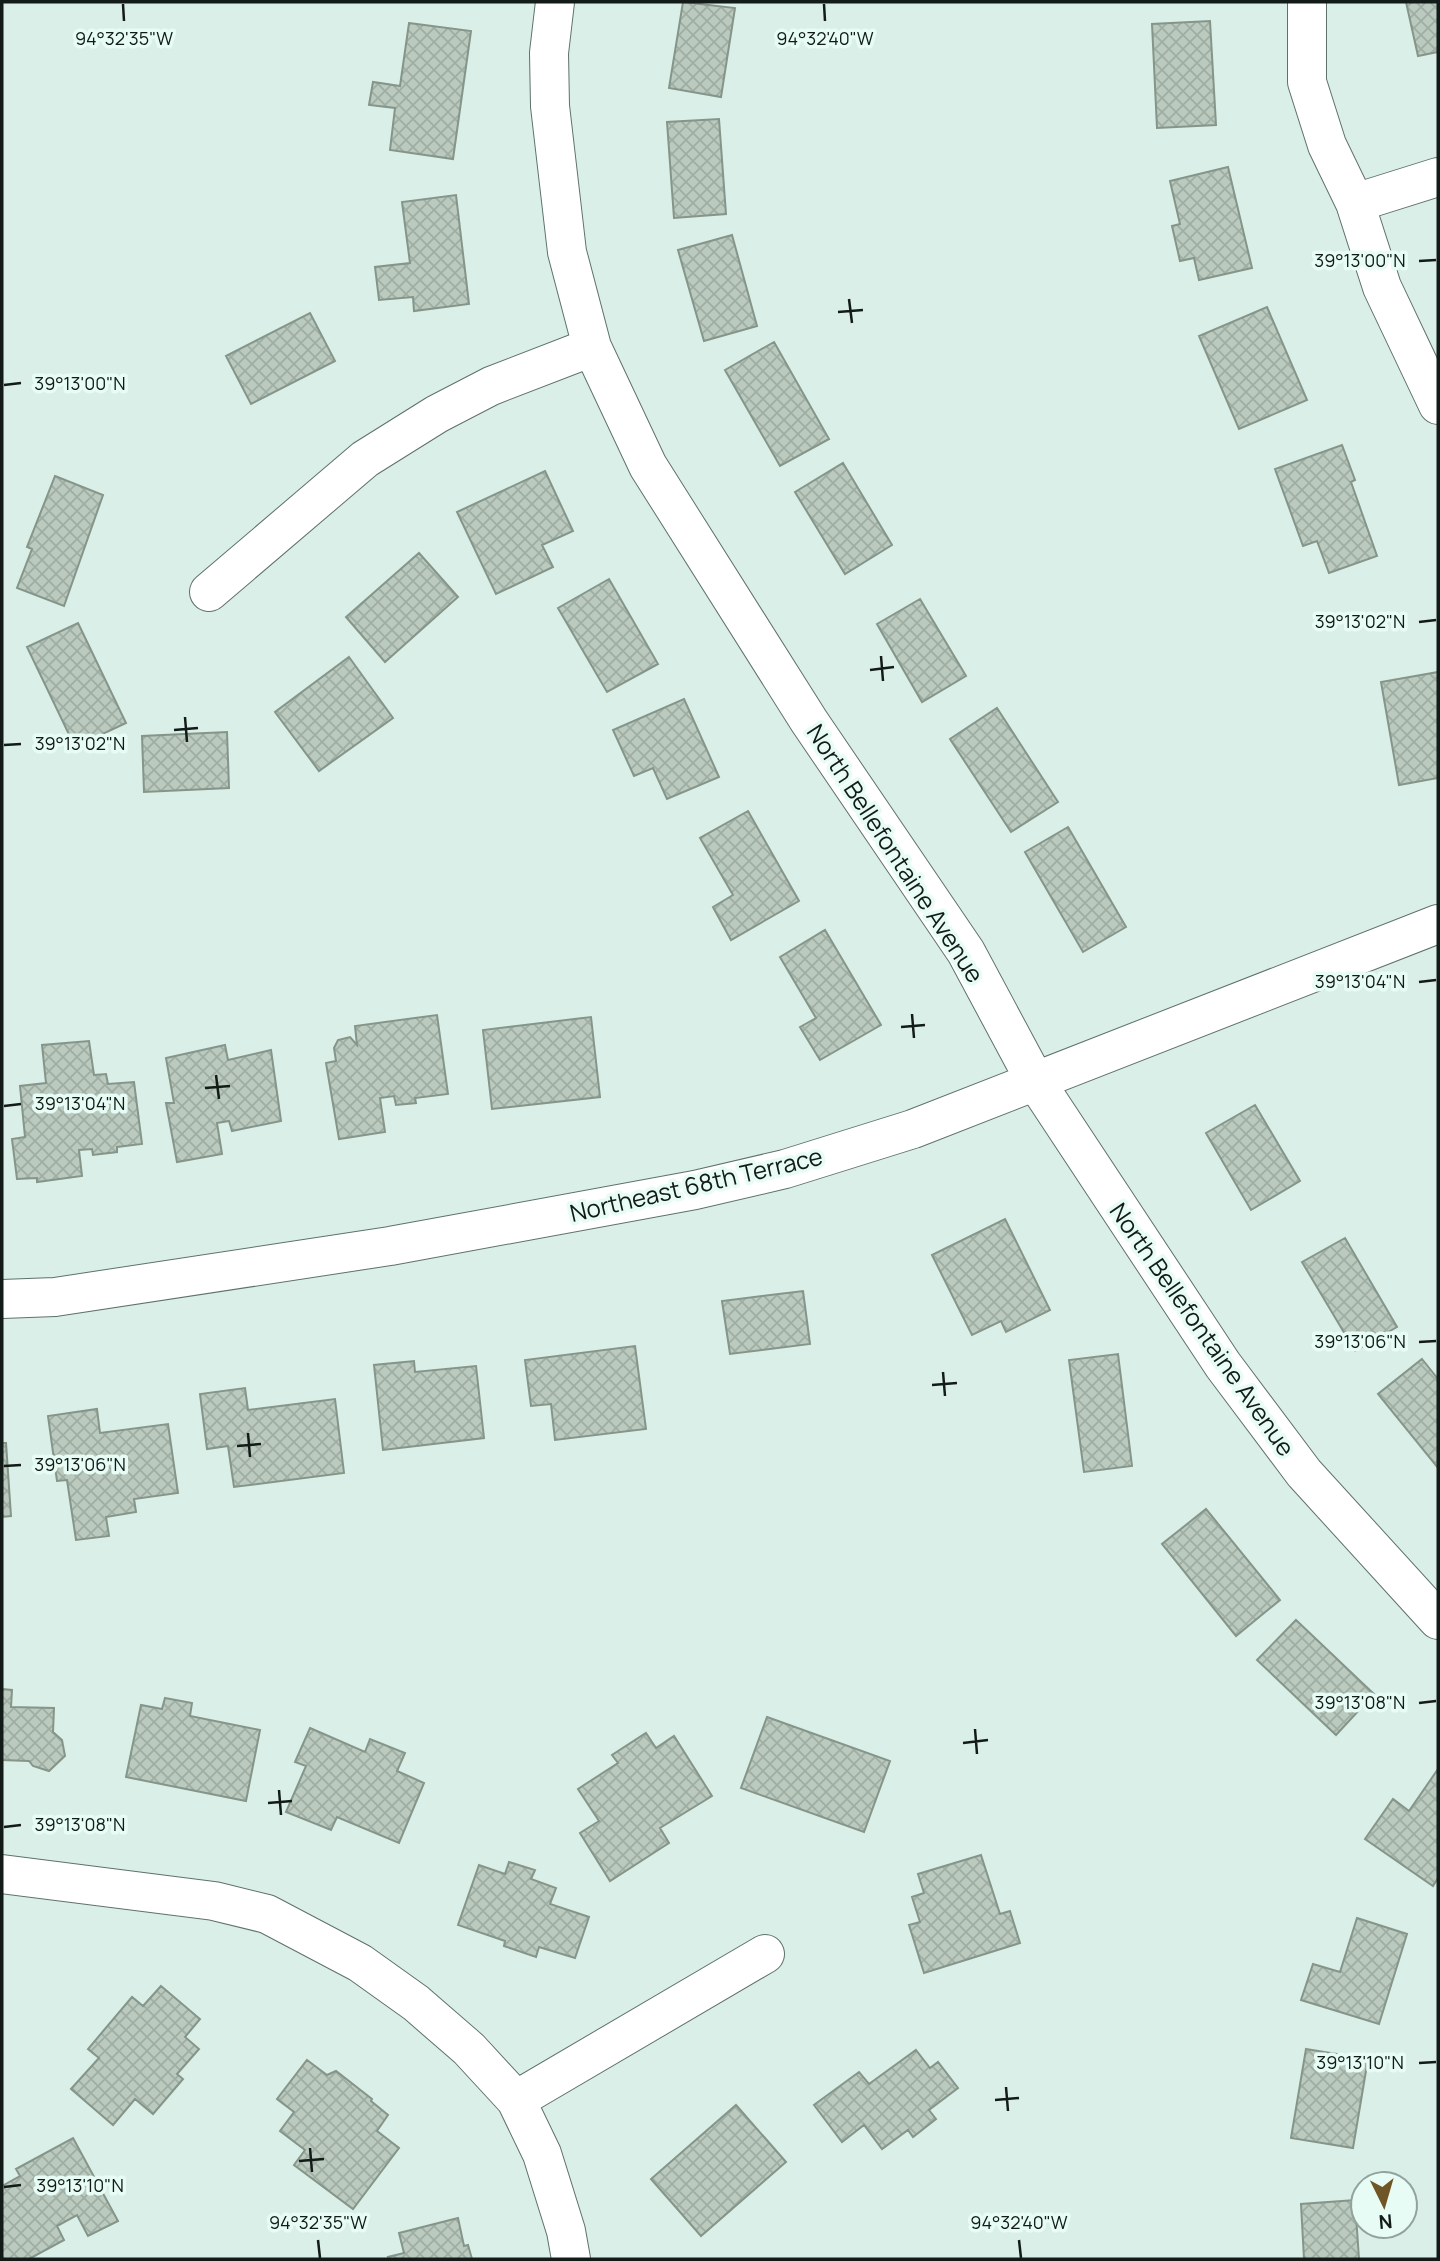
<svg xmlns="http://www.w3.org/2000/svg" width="1440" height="2261" font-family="Manrope,sans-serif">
  <defs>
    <pattern id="building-cross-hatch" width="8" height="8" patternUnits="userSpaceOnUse" patternTransform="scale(1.75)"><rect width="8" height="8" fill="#bacabf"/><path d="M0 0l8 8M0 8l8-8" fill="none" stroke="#9fada3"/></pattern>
  </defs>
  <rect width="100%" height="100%" fill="#daefe8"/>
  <!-- building -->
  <path fill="url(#building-cross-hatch)" stroke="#859589" stroke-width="2" d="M683,2L735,8L721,97L669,88Z
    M1406,2H1438V52L1418,56Z
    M1210,21L1216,125L1157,128L1152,24Z
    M409,23L471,31L453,159L390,150L395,108L369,105L373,82L400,86Z
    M719,119L726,214L674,218L667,122Z
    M1228,167L1252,268L1199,280L1194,258L1180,261L1172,226L1180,224L1170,181Z
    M456,195L469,304L414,311L413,297L379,300L375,267L410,263L402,202Z
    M732,235L757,326L704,341L678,250Z
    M1267,307L1307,400L1239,429L1199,336Z
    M310,313L335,361L251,404L226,356Z
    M774,342L829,439L780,466L725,370Z
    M1342,445L1355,480L1351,482L1377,556L1329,573L1317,541L1303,546L1275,469Z
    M843,463L892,545L845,574L795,492Z
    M545,471L573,531L542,545L553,567L496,594L457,512Z
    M55,476L103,495L64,606L17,588L32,549L27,547Z
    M419,553L458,597L385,662L346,617Z
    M609,579L658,664L607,692L558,608Z
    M920,599L966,676L922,702L877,624Z
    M78,623L126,723L75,747L27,647Z
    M349,657L393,718L319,771L275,712Z
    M1438,672V778L1399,785L1381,682Z
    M684,699L719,777L667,799L653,768L634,776L613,730Z
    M997,708L1058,802L1011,832L950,739Z
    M227,732L229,788L144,792L142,736Z
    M748,811L799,901L731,940L713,907L733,895L700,838Z
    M1068,827L1126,927L1083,952L1025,852Z
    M825,930L881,1025L820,1060L800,1027L816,1018L780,957Z
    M437,1015L448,1094L415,1098L416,1103L396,1105L394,1096L380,1098L385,1132L339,1139L326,1063L336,1061L334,1048L338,1040L350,1037L357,1045L355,1026Z
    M591,1017L600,1097L492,1109L483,1030Z
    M89,1041L94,1075L106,1074L108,1084L134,1082L142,1144L117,1147V1152L93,1155L92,1149L79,1150L82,1176L37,1182V1178L17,1179L12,1139L25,1137L20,1086L46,1083L42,1045Z
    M225,1045L228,1060L271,1050L281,1121L232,1131L229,1121L217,1123L222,1154L177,1162L166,1103H174L166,1058Z
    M1255,1105L1300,1181L1251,1210L1206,1133Z
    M1005,1219L1050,1310L1006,1332L1001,1321L972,1335L932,1255Z
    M1345,1238L1397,1327L1355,1351L1302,1262Z
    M803,1291L810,1344L730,1354L722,1301Z
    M635,1346L646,1429L555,1440L551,1404L531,1406L525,1360Z
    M1118,1354L1132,1466L1084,1472L1069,1360Z
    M1422,1359L1438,1379V1468L1378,1394Z
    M414,1361L415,1372L476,1366L484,1438L383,1450L374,1365Z
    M245,1388L248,1410L335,1399L344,1473L234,1487L228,1446L207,1449L200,1394Z
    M97,1409L100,1433L168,1424L178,1493L134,1499L136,1512L106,1517L109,1536L76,1540L67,1480L57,1481L48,1416Z
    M2,1443H6L11,1516L2,1517Z
    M1206,1509L1280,1600L1236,1636L1162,1544Z
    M1296,1620L1374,1694L1336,1735L1257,1660Z
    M2,1689L12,1690L11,1707L54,1708L53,1732L62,1740L65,1756L49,1771L33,1766L29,1761L2,1760Z
    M165,1698L192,1703L190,1716L260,1730L246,1801L126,1777L141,1705L162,1709Z
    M767,1717L890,1761L864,1832L741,1788Z
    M310,1728L365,1752L370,1739L405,1753L397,1771L424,1783L399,1843L337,1817L331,1830L286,1812L306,1766L295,1762Z
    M646,1733L656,1748L674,1736L712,1796L660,1828L669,1843L610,1881L580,1833L599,1821L578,1789L618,1763L612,1755Z
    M1438,1769V1878L1433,1886L1365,1839L1393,1799L1409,1811Z
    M981,1855L1000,1914L1010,1911L1020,1943L924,1973L909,1925L920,1922L912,1897L924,1893L918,1874Z
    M509,1862L535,1870L531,1879L556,1888L550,1904L589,1917L575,1958L539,1947L536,1957L504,1946L505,1941L458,1925L479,1865L505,1874Z
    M1357,1918L1407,1934L1379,2024L1301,2000L1313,1964L1340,1972Z
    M161,1986L200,2019L185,2037L199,2049L177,2074L183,2079L153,2114L135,2099L113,2125L71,2089L99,2058L88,2049L132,1997L143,2006Z
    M1306,2049L1368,2059L1353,2148L1291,2138Z
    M916,2050L930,2068L938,2062L958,2088L929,2110L936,2119L913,2137L908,2130L882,2149L864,2125L842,2142L814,2105L859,2072L869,2084Z
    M307,2060L327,2075L336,2071L372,2099L371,2101L388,2115L377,2131L399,2148L353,2209L294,2165L305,2150L280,2131L294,2112L277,2099Z
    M736,2105L786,2162L701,2236L651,2179Z
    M73,2138L118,2221L88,2236L77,2215L57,2226L64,2240L29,2259H2V2186L20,2176L16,2169Z
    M1355,2200L1359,2259H1304L1301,2204Z
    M458,2218L464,2246L468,2245L472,2259H389L388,2257L404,2253L399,2233Z"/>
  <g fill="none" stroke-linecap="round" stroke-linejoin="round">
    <defs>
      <path id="minor" d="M555,2L549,53L550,106L567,252L592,347L648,466L809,721L966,952L1034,1079L1223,1365L1304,1473L1438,1620
        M1307,2V82L1327,145L1355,203L1382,287L1438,405
        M1355,203L1438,177
        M209,592L365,459L437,414L491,386L592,347
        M2,1299L55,1297L390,1246L695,1190L785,1169L913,1129L1438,924
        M2,1874L214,1901L267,1914L360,1963L416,2003L469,2049L516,2100L542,2154L566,2231L571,2259
        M516,2100L765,1954"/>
    </defs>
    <!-- minor casing -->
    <use href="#minor" stroke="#5f716b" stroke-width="40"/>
    <!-- minor -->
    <use href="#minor" stroke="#fff" stroke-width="38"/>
  </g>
  <!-- ticks -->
  <path fill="none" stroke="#131b18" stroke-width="2.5" d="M123,4L124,21M824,4L825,21M1419,261L1436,260M849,299L852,323M838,312L863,310M4,385L21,383M1419,622L1436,620M881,656L883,681M870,670L894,667M185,717L187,742M174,730L198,728M4,745L21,744M1419,982L1436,980M912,1014L914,1038M901,1027L925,1025M216,1075L219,1099M205,1088L230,1086M4,1106L21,1104M1419,1342L1436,1341M943,1372L945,1396M932,1385L957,1383M248,1433L250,1457M237,1446L261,1444M4,1466L21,1465M1419,1703L1436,1701M975,1729L977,1754M963,1743L988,1740M279,1790L281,1815M268,1803L292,1801M4,1827L21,1825M1419,2063L1436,2062M1006,2087L1008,2111M995,2100L1019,2098M310,2148L312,2172M299,2161L324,2159M4,2187L21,2185M318,2240L320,2258M1019,2240L1021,2258"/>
  <g text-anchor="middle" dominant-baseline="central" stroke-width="7" stroke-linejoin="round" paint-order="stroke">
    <!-- street labels -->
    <g font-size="24" fill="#131b18" stroke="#e7fcf5">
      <text transform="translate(896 853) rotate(57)">North Bellefontaine Avenue</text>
      <text transform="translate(696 1184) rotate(-13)">Northeast 68th Terrace</text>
      <text transform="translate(1203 1329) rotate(55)">North Bellefontaine Avenue</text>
    </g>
  </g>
  <g font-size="18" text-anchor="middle" fill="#131b18" stroke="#e7fcf5" stroke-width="7" stroke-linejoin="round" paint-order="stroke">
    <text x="124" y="45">94°32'35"W</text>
    <text x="825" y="45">94°32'40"W</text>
    <text x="1360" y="267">39°13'00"N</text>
    <text x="80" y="390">39°13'00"N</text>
    <text x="1360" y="628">39°13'02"N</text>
    <text x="80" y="750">39°13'02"N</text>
    <text x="1360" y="988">39°13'04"N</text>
    <text x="80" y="1110">39°13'04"N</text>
    <text x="1360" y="1348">39°13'06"N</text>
    <text x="80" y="1471">39°13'06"N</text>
    <text x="1360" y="1709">39°13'08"N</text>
    <text x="80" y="1831">39°13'08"N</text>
    <text x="1360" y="2069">39°13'10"N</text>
    <text x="80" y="2192">39°13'10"N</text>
    <text x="318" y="2229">94°32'35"W</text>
    <text x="1019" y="2229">94°32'40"W</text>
  </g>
  <!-- border -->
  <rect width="1440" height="2261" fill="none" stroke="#131b18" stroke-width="7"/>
  <!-- north arrow -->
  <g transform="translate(1384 2205) rotate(175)"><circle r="33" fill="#e7fcf5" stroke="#92a29d" stroke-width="2"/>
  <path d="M0-5L12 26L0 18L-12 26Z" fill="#705527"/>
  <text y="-10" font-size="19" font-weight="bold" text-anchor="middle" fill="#131b18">N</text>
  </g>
</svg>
